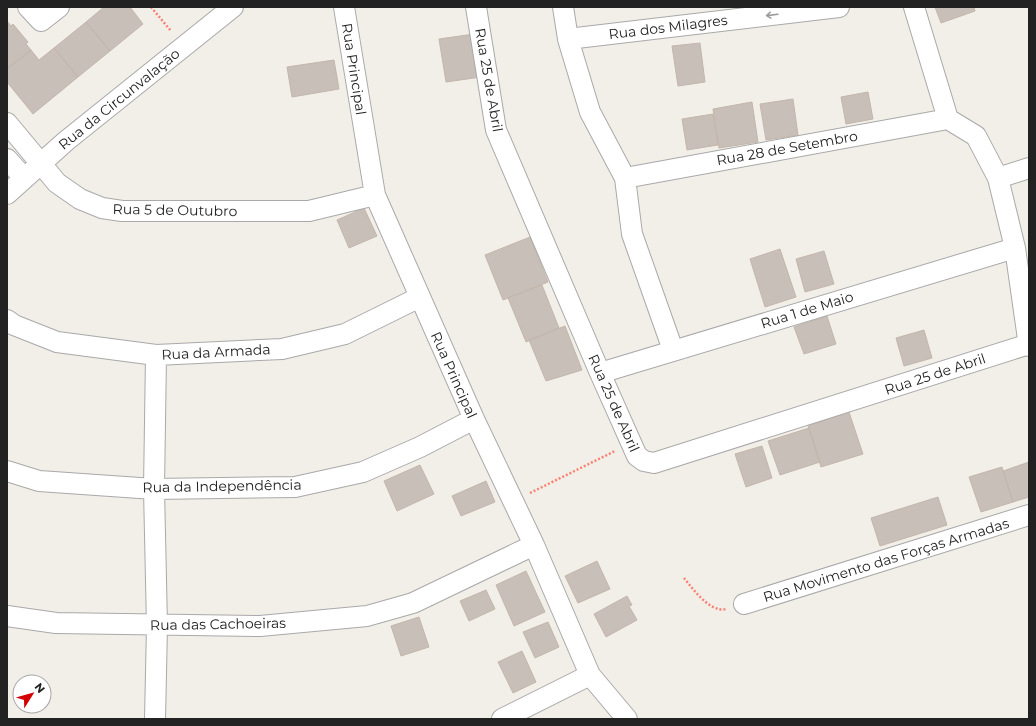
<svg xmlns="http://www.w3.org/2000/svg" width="1036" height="726" font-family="Montserrat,sans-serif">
  <rect width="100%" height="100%" fill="#f2efe9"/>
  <!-- building -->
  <path fill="#c7bfb8" stroke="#c4b6ab" d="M104,7H130L143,24L110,51L86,22Z
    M935,7H974L975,11L941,23Z
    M7,21L11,26L13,24L28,42L26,44L31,50L7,69Z
    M86,22L110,51L78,77L54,48Z
    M474,34L481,77L446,82L439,39Z
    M700,43L705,82L678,86L672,46Z
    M54,48L78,77L33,114L7,82V69L31,50L39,60Z
    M334,60L339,89L292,97L287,67Z
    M868,92L873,119L846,124L841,97Z
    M793,99L798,135L766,140L760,104Z
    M752,102L758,142L719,148L713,109Z
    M713,114L718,145L687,150L682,119Z
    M364,208L377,236L349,248L337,220Z
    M530,237L548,282L503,300L485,255Z
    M780,249L796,297L765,307L750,259Z
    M824,251L834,284L805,292L796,259Z
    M542,285L559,328L526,342L508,298Z
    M827,316L836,344L804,354L794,327Z
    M565,326L582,370L546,381L529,340Z
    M924,330L932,358L904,366L896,338Z
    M849,412L863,454L821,467L808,426Z
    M809,428L820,462L780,475L768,441Z
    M762,446L772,478L746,487L735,454Z
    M1029,462V497L1013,502L1003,471Z
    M420,465L434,494L397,511L384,481Z
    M1002,467L1013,502L981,512L969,477Z
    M486,481L495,502L461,516L452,496Z
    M938,497L947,525L880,546L871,518Z
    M597,561L610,589L578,603L565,576Z
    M526,571L545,612L514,626L496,585Z
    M486,590L495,609L469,621L460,601Z
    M627,596L632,605L629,606L637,620L606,637L594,614Z
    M419,617L429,647L401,656L391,626Z
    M548,622L559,647L535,658L523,632Z
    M522,651L536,682L513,693L498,662Z"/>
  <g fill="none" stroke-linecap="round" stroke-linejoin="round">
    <defs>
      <path id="minor" d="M28,7L41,21L59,7
        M344,7L375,195L474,419L534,545L590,675L627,719
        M476,7L496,130L600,373L637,456L644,461L654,463L1029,344
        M563,7L568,39L590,112L625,178L632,234L673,350
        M914,7L948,119L976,136L998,178L1015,248L1029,346
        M568,39L839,7
        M7,123L57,183L80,199L102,208L122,211H309L375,195
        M7,159L24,178
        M625,178L948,119
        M998,178L1029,168
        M7,194L66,141L233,7
        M7,320L14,325L57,342L156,355L282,349L345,334L420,297
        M600,373L1015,248
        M7,471L39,481L154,489L295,487L363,472L420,447L474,419
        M744,604L1029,515
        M7,616L56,623L260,626L367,616L413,603L534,545
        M155,719L157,626L154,489L156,355
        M502,719L590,675"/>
    </defs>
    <!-- minor casing -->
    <use href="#minor" stroke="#a9a9a9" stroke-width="22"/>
    <!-- path -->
    <path stroke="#fa8072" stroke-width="2.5" stroke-dasharray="2 2" stroke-linecap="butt" d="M151,7L171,31
      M530,493L615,451
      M684,578C693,589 710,613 726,609"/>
    <!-- minor -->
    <use href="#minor" stroke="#fff" stroke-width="20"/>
  </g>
  <!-- one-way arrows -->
  <defs><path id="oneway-shaft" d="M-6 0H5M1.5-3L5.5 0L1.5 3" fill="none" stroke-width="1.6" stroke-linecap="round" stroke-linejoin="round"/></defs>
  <use stroke="#9c9c9c" href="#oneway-shaft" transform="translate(772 15) rotate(173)"/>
  <g text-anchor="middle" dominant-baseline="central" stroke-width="3" stroke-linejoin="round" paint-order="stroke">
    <!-- street labels -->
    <g font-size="14" fill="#222" stroke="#fff">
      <text transform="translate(668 27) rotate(-7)">Rua dos Milagres</text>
      <text transform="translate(354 69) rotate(81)">Rua Principal</text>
      <text transform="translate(489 80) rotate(80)">Rua 25 de Abril</text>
      <text transform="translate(119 99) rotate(-39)">Rua da Circunvalação</text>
      <text transform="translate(787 148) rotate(-10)">Rua 28 de Setembro</text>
      <text transform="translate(175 210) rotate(1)">Rua 5 de Outubro</text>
      <text transform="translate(807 310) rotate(-17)">Rua 1 de Maio</text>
      <text transform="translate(216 352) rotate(-3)">Rua da Armada</text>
      <text transform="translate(935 374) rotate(-18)">Rua 25 de Abril</text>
      <text transform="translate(454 375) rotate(66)">Rua Principal</text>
      <text transform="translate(614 403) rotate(66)">Rua 25 de Abril</text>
      <text transform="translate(222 486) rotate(-1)">Rua da Independência</text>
      <text transform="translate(886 560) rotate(-17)">Rua Movimento das Forças Armadas</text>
      <text transform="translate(218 624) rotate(-1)">Rua das Cachoeiras</text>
    </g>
  </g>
  <!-- border -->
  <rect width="1036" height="726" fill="none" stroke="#222222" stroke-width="16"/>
  <!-- north arrow -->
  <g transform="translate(32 694) rotate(53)"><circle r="19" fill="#ffffff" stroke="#a7a7a7"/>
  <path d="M0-3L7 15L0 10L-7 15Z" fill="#d40000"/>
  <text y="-6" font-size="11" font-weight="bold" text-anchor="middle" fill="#222222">N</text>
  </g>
</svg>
